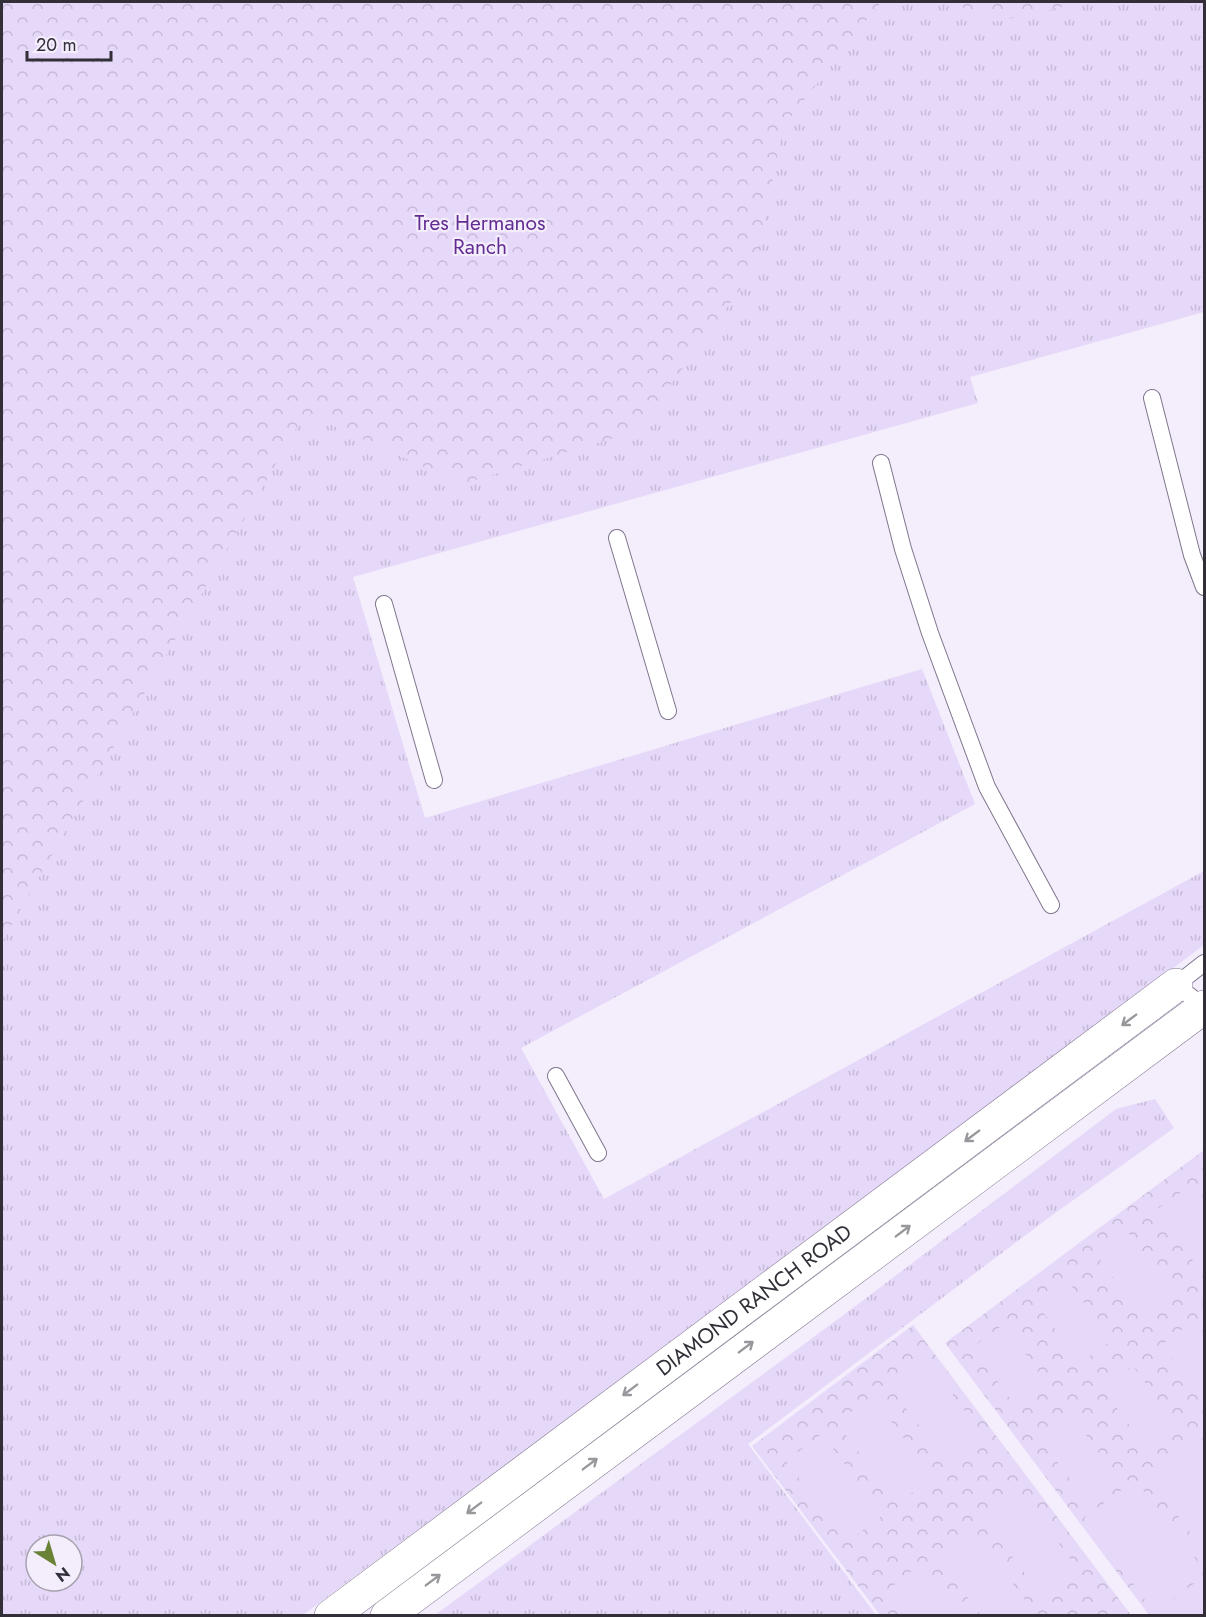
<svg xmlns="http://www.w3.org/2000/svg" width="1206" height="1617" font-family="Jost,sans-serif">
  <defs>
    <pattern id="grass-tufts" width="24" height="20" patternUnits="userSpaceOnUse" patternTransform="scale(1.5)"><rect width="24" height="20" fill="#e6d8f9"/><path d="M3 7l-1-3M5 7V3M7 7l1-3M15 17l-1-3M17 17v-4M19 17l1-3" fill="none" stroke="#c6bad6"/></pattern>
    <pattern id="park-crowns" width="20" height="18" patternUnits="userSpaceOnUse" patternTransform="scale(1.5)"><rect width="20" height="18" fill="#e6d8f9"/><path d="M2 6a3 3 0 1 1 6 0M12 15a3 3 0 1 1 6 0" fill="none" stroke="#c6bad6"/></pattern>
  </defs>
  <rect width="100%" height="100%" fill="#f3edfc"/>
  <!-- grass -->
  <path fill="url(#grass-tufts)" fill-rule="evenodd" d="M2,2H1204V312L970,377L978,403L353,577L425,818L922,669L975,804L521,1048L604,1199L1204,871V945L303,1615L2,1616ZM36,1545H72V1581H36Z
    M1155,1099L1174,1128L1051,1216L748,1444L876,1615H435L849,1311L1116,1109Z"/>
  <!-- park -->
  <path fill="url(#park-crowns)" d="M2,2H881L783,127L755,269L637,431L462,484L305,413L2,942Z
    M951,2H1085L994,22Z
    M1204,1150V1615H1149L945,1343Z
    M913,1325L1131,1615H880L752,1446Z"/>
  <!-- pitch -->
  <path fill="#e6d8f9" d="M1187,1188L1204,1212V1271L1202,1273L1156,1210Z
    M1127,1231L1173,1294L1141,1316L1096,1254Z
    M1066,1278L1111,1341L1080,1363L1034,1300Z
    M1193,1321L1204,1337V1403L1163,1344Z
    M1004,1324L1049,1387L1018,1410L973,1347Z
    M923,1356L984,1436L948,1464L887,1383Z
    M1133,1366L1179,1429L1148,1451L1103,1389Z
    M872,1396L933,1477L897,1504L837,1423Z
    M1072,1415L1117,1479L1086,1501L1040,1438Z
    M822,1434L883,1515L847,1542L786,1461Z
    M1197,1434L1204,1444V1551L1146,1473Z
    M1135,1480L1204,1570L1152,1609L1084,1518Z
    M1020,1492L1081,1573L1045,1600L984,1519Z
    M971,1528L1032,1609L1024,1615H981L935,1555Z
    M921,1564L960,1615H904L886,1591Z
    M1204,1576V1615H1157L1155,1613Z"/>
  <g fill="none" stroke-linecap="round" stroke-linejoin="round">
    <defs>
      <path id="lane" d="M1152,398L1192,555L1204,587
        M881,463L903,549L930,633L987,787L1051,905
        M617,538L668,711
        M384,604L434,780
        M1204,963L1176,985L1204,1007
        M556,1076L598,1153"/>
      <g id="street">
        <path id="s1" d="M331,1616L1176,985"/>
        <path d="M387,1616L1204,1007"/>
      </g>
    </defs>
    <!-- lane casing -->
    <use href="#lane" stroke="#80768d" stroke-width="18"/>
    <!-- street casing -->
    <use href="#street" stroke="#80768d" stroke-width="34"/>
    <!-- lane -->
    <use href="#lane" stroke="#fff" stroke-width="16"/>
    <!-- street -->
    <use href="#street" stroke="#fff" stroke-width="33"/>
  </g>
  <!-- one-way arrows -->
  <defs><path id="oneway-shaft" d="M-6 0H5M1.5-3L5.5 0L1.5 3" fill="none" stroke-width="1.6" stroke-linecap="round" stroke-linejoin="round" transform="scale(1.5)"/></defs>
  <g stroke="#99979c">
    <use href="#oneway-shaft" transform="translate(1129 1020) rotate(143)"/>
    <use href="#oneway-shaft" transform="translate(972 1136) rotate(143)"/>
    <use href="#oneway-shaft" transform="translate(903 1231) rotate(-37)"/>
    <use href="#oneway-shaft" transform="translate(746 1347) rotate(-37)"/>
    <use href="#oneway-shaft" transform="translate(630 1390) rotate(143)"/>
    <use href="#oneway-shaft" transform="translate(590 1464) rotate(-37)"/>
    <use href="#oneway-shaft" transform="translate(474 1508) rotate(143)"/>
    <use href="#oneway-shaft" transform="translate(433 1580) rotate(-37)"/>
  </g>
  <g text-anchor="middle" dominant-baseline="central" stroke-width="4.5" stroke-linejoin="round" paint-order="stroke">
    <!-- park labels -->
    <g font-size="21" fill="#622c91" stroke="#f3edfc">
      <text x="480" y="223">Tres Hermanos<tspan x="480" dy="24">Ranch</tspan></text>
    </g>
    <!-- street labels -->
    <g font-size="21" fill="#332f39" stroke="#f3edfc">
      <text stroke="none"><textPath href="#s1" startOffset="528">DIAMOND RANCH ROAD</textPath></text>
    </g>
  </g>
  <!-- border -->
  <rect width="1206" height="1617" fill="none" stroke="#332f39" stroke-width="6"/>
  <!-- north arrow -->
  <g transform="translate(54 1563) rotate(143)"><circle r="28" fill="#f3edfc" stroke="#a6a1ae" stroke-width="1.5"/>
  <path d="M0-4.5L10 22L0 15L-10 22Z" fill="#698235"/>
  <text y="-9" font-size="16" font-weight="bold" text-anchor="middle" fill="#332f39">N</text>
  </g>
  <!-- scale -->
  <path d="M27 51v9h84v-9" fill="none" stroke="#332f39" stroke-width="3"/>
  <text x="36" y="51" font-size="18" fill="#332f39" stroke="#f3edfc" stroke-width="4.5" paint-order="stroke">20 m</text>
</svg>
